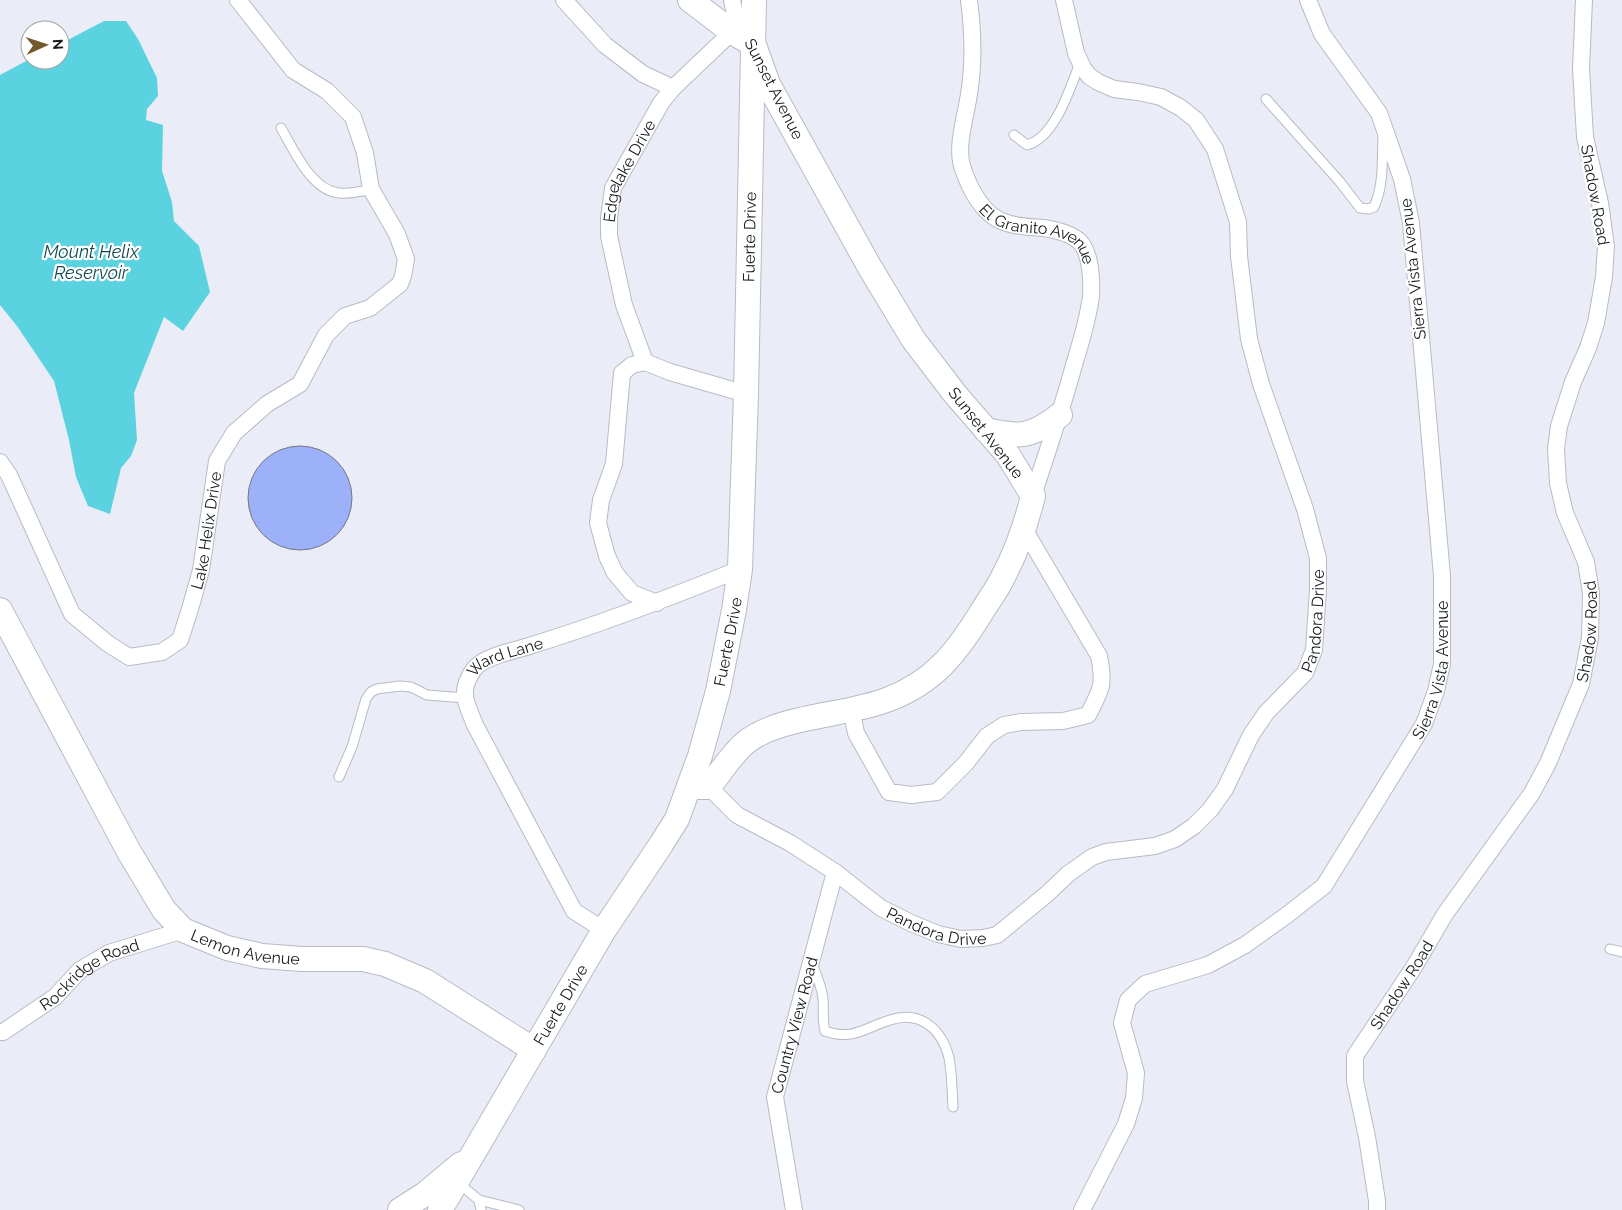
<svg xmlns="http://www.w3.org/2000/svg" width="1622" height="1210" font-family="Raleway,sans-serif">
  <rect width="100%" height="100%" fill="#eaedf7"/>
  <!-- water -->
  <path fill="#5bd2e0" d="M104,21H126L138,39L157,78L158,96L147,109L146,120L163,125L162,171L172,202L174,221L199,246L210,292L183,331L164,317L134,393L137,440L131,456L121,468L110,514L88,506L76,477L69,440L54,381L17,326L0,305V75L30,59L60,60V44Z"/>
  <!-- building -->
  <path fill="#9cb1fa" stroke="#74777f" d="M248 498a52 52 0 1 1 104 0a52 52 0 1 1-104 0Z"/>
  <g fill="none" stroke-linecap="round" stroke-linejoin="round">
    <defs>
      <path id="lane" d="M1266,99L1340,182L1360,208L1369,209L1374,207C1384,185 1382,160 1383,136
        M281,128C294,150 311,190 339,193C350,194 360,192 371,189
        M1014,135L1027,145C1055,138 1070,88 1080,63
        M339,777L352,747L366,699L371,692L377,689L400,686L411,687L427,695L465,698
        M1610,949L1622,952
        M812,964C817,976 822,987 823,999C824,1010 822,1020 825,1031C853,1041 864,1028 890,1020C920,1010 942,1029 949,1058C952,1073 952,1091 953,1107
        M457,1182L479,1200L481,1210
        M479,1200L519,1210"/>
      <g id="street">
        <path d="M564,0L605,45L643,74L673,88"/>
        <path d="M732,0L735,15L751,41"/>
        <path id="s1" d="M969,0C973,31 974,64 969,94C966,116 955,148 963,169C970,190 984,217 1007,223C1018,227 1032,227 1044,228C1056,230 1070,233 1079,241C1091,252 1092,281 1091,296C1088,320 1081,342 1074,365C1062,409 1047,452 1033,496"/>
        <path id="s2" d="M645,362L624,305L609,236V218L613,188L661,103L673,88L732,32"/>
        <path d="M645,362L632,365L622,373L614,464L601,500L598,523L607,556L615,573L632,593L657,603"/>
        <path d="M645,362L670,372L746,394"/>
        <path id="s3" d="M0,462L9,475L72,614L107,643L129,657L162,652L180,640L190,609L201,570L217,461L234,433L267,404L300,384L326,335L345,316L370,308L400,284L403,276L406,259L397,234L371,189L365,153L353,117L327,91L293,70L238,0"/>
        <path d="M851,709L856,733L889,792L911,795L937,792L966,763L987,736L1004,725L1021,722L1063,721L1088,715C1101,690 1105,685 1099,656L1024,529"/>
        <path id="s4" d="M709,787L737,815L790,843L835,872L881,908L911,923L938,934L961,939L983,938L997,935L1047,894L1068,874L1092,857L1106,852L1155,846L1175,839L1194,826L1210,810L1225,789L1251,735L1266,713L1305,673L1314,650L1318,589V558L1305,509L1261,384L1249,339L1239,256L1238,222L1215,149L1196,120L1181,108L1161,97L1138,92L1114,89L1098,82L1089,76L1083,68L1076,53L1064,0"/>
        <path id="s5" d="M604,930L574,911L475,725C466,702 458,692 474,669C483,657 512,651 526,647C598,625 669,598 740,569"/>
        <path id="s6" d="M0,1032H3L55,997L80,970L109,953L183,930"/>
        <path id="s7" d="M794,1210L775,1097L835,872"/>
        <path id="s8" d="M1082,1210L1126,1124L1134,1098L1136,1073L1122,1023L1128,1000L1145,984L1208,965L1245,945L1287,915L1324,886L1424,724L1436,691L1442,664V576L1411,223L1402,179L1379,113L1322,34L1308,0"/>
        <path id="s9" d="M1377,1210V1201L1367,1137L1355,1081V1056L1414,967L1445,914L1532,793L1548,763L1581,684L1590,638L1591,593L1586,562L1565,513L1558,483L1556,449L1559,426L1573,382L1588,348L1596,323L1604,277L1606,246L1600,203L1585,137L1581,68L1584,0"/>
      </g>
      <g id="secondary">
        <path d="M986,430C1019,438 1032,437 1060,415"/>
        <path id="s10" d="M0,610L128,850L164,910L183,930L227,948L262,956L302,959H363L385,964L425,981L534,1050"/>
        <path d="M690,787H709C720,773 731,755 745,743C779,715 848,716 889,699C934,682 957,652 981,613C988,601 997,590 1003,577C1017,551 1026,524 1033,496L1008,455L955,394L913,339L869,266L768,84L754,45L732,32L690,0"/>
        <path d="M400,1210L425,1194L461,1164"/>
        <path id="s11" d="M440,1210L604,930L662,843L677,819L700,756L718,691L734,610L740,569L746,394L754,0"/>
      </g>
    </defs>
    <!-- lane casing -->
    <use href="#lane" stroke="#b7bbc4" stroke-width="11"/>
    <!-- street casing -->
    <use href="#street" stroke="#b7bbc4" stroke-width="18"/>
    <!-- secondary casing -->
    <use href="#secondary" stroke="#b7bbc4" stroke-width="26"/>
    <!-- lane -->
    <use href="#lane" stroke="#fff" stroke-width="9"/>
    <!-- street -->
    <use href="#street" stroke="#fff" stroke-width="16"/>
    <!-- secondary -->
    <use href="#secondary" stroke="#fff" stroke-width="24"/>
  </g>
  <g text-anchor="middle" dominant-baseline="central" stroke-width="4.5" stroke-linejoin="round" paint-order="stroke">
    <!-- street labels -->
    <g font-size="16" fill="#17181b" stroke="#fff">
      <text transform="translate(774 89) rotate(63)">Sunset Avenue</text>
      <text stroke="none"><textPath href="#s2" startOffset="201">Edgelake Drive</textPath></text>
      <text transform="translate(1595 195) rotate(80)">Shadow Road</text>
      <text stroke="none"><textPath href="#s1" startOffset="278">El Granito Avenue</textPath></text>
      <text stroke="none"><textPath href="#s11" startOffset="1048">Fuerte Drive</textPath></text>
      <text transform="translate(1413 269) rotate(-96)">Sierra Vista Avenue</text>
      <text transform="translate(986 433) rotate(52)">Sunset Avenue</text>
      <text stroke="none"><textPath href="#s3" startOffset="408">Lake Helix Drive</textPath></text>
      <text stroke="none"><textPath href="#s4" startOffset="810">Pandora Drive</textPath></text>
      <text stroke="none"><textPath href="#s9" startOffset="646">Shadow Road</textPath></text>
      <text stroke="none"><textPath href="#s11" startOffset="642">Fuerte Drive</textPath></text>
      <text stroke="none"><textPath href="#s5" startOffset="340">Ward Lane</textPath></text>
      <text stroke="none"><textPath href="#s8" startOffset="700">Sierra Vista Avenue</textPath></text>
      <text stroke="none"><textPath href="#s4" startOffset="271">Pandora Drive</textPath></text>
      <text stroke="none"><textPath href="#s10" startOffset="435">Lemon Avenue</textPath></text>
      <text stroke="none"><textPath href="#s6" startOffset="108">Rockridge Road</textPath></text>
      <text stroke="none"><textPath href="#s9" startOffset="241">Shadow Road</textPath></text>
      <text stroke="none"><textPath href="#s11" startOffset="238">Fuerte Drive</textPath></text>
      <text stroke="none"><textPath href="#s7" startOffset="189">Country View Road</textPath></text>
    </g>
    <!-- water labels -->
    <g font-size="18" font-style="italic" fill="#14494f" stroke="#fff">
      <text x="91" y="251">Mount Helix<tspan x="91" dy="21">Reservoir</tspan></text>
    </g>
  </g>
  <!-- north arrow -->
  <g transform="translate(45 45) rotate(87)"><circle r="24" fill="#ffffff" stroke="#a2a3a4"/>
  <path d="M0-4L9 19L0 12L-9 19Z" fill="#73582a"/>
  <text y="-8" font-size="14" font-weight="bold" text-anchor="middle" fill="#17181b">N</text>
  </g>
</svg>
